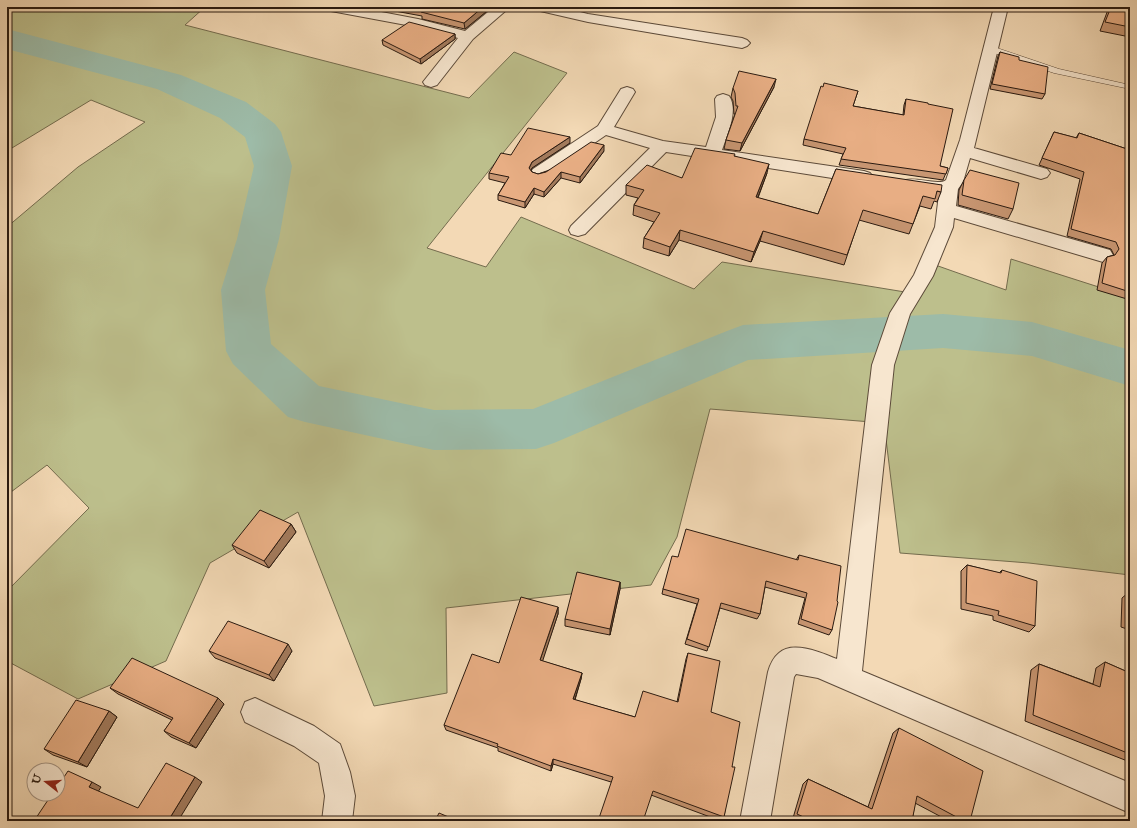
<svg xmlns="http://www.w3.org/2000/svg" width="1137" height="828" font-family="'IM FELL English',serif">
  <rect width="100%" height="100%" fill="#f3d9b5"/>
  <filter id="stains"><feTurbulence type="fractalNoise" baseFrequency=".005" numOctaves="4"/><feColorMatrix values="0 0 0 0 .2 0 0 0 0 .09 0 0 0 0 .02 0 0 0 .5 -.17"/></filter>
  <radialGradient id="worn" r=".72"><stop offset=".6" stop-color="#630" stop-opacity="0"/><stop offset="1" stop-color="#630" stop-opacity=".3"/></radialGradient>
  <!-- green -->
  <path fill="#bdbf8c" stroke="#746c4e" d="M7,7H205L185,25L469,98L514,52L567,73L427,248L486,267L521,217L694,289L722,262L905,292L924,261L1006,290L1011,259L1130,297V575L1029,563L900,553L884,423L710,409L677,537L651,585L446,608L447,693L374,706L298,512L210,563L166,661L78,699L7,661V591L89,508L47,465L7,495V227L78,167L145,122L91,100L7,151Z"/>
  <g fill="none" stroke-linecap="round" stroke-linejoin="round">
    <!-- river -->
    <path fill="#9dbba8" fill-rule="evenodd" d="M7,29L181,75L246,102L275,124L281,132L292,166L279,239L265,290L271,344L319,386L434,410L533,409L727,331L743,325L943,314L1032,322L1130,350V386L1032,356L943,348L748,360L554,443L536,449L434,450L305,422L288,417L233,364L226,351L221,290L237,239L254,166L245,137L220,118L157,89L7,49Z"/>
    <defs>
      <path id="lane" d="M988,47H994L1059,69L1130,85V89L1054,73L988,51Z"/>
      <path id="street" d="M324,7H355L418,19L465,31L494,7H510L473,39L437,85L431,87L425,85L423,82L458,38L417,27L331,11L326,10Z
        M534,7H560L588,14L742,38L747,40L750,43L747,46L742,48L588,22L536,10Z
        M994,7H1008L974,148L1047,169L1050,173L1047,177L1041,179L970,158L963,182L958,189L956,206L1110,250L1113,255L1110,260L1103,262L954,218L953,227L933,276L910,314L894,365L862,671L1130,783V813L818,678L796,674L794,677L770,821H740L768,672C770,665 773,658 779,653C793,640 822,653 837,659L872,365L890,313L914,275L935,227L939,194L906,188L903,184L906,180C917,177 939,186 946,180L960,140Z
        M627,87L633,89L635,92L614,127L663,141L706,147L716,117L715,99L717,96L723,94L729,96C739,110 727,135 722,150L864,171L870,173L873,177L870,181L864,183L666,152L585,234L578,236L571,234L569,230L571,226L650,148L606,135L545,177L539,179L533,177L530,173L533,169L598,126L621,89Z
        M255,698L314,726L340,744L350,772L355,796L352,821H322L325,796L319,763L294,746L245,722L241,712L245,702Z"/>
    </defs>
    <!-- lane casing -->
    <use href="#lane" stroke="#5c4a39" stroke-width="1"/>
    <!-- street casing -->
    <use href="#street" stroke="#5c4a39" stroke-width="2"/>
    <!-- lane -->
    <use href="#lane" fill="#f7e6cf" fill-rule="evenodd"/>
    <!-- street -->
    <use href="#street" fill="#f7e6cf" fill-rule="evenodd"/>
  </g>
  <!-- wall -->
  <path fill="#c89672" stroke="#2a1a10" d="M373,7H492L465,29L422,19V16Z
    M1109,7H1130V37L1100,31Z
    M455,34V39L421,64L383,45L382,40Z
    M1000,52L1019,60L1045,94L1042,99L990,89L998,56Z
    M774,87L740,151L724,149L726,140L735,114H734L733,101L731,97L733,88Z
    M858,91L853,106L903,115L904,105L906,99L940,166L948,168L943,180L839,165L843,154L803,145L804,139Z
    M1054,132L1076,138L1079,133L1130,150V296L1127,299L1097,290L1102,263L1107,257L1114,255L1111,249L1067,236L1080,179L1039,165Z
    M570,143L532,168L531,170L532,172L538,174L604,151L580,183L561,178L544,197L534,194L525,208L498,200V195L505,183L489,179V173L511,155Z
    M735,156L767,173L758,198L818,214L836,169L941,192L937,202L934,201L931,209L920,206L909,234L859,220L844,265L760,241L751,262L679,240L669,256L643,248L644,238L654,222L633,215L634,205L638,198L626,195V185L682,178Z
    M964,180L1013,209L1008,219L958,205L959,190Z
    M291,524L296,532L269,568L237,553L232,545Z
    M799,555L832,630L829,635L798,624L805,598L765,587L760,614L757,619L720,608L707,651L685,644L697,604L662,594L663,589L678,557L796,560Z
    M967,565L999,573L1002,570L1035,626L1029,632L993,620V616L961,609V571Z
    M620,582V589L610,635L565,626V619Z
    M1129,592H1130V630L1121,627L1122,598Z
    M558,607V614L542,661L582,673L581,679L575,700L635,717L677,702L686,659L688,653L732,767L724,817L721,821L651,795L611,782L553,764L551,771L498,751V748L446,730L444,725L499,663Z
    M209,651H292L274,681L215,658Z
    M1105,662L1130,673V762L1025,721L1031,670L1039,664L1093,684L1096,668Z
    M110,688L218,698L224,704L196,748L171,737L164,731L172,720L118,694Z
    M109,711L117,717L87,767L53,755L44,749Z
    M899,728L970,821H949L915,803L912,821H799L793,818L803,784L808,779L868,807L893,733Z"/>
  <!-- shaded-wall -->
  <path fill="#a27a5c" stroke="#2a1a10" d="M483,7H492L465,29L464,23Z
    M455,34V39L421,64L420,59Z
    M776,79L774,87L740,151L742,143Z
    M570,137V143L532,168L529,174V168L532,162Z
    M604,145V151L580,183V177Z
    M769,164L767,173L754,207L756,197Z
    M561,172V178L544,197V192Z
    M534,188V194L525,208V202Z
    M680,230L679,240L669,256L670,247Z
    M763,231L760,241L751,262L754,252Z
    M291,524L296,532L269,568L264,561Z
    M620,582V589L610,635V629Z
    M558,607V614L541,666L540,660Z
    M288,644L292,651L274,681L269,675Z
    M582,673L581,679L573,705V699Z
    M218,698L224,704L196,748L189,743Z
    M109,711L117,717L87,767L78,762Z
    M553,759V764L551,771V766Z
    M195,777L202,782L178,821H168Z
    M92,782L101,787L98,792L89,787Z"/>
  <!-- building -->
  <path fill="#e8ae84" stroke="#2a1a10" d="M406,7H483L464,23L421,12L424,10Z
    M1111,7H1130V27L1105,22Z
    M409,22L455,34L420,59L382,40Z
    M1000,52L1019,57V60L1048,67L1045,94L992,84Z
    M739,71L776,79L742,143L726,140L738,106H736L735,93L733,88Z
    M824,83L858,91L853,106L904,115L906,99L928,103V104L953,109L940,166L948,168L946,174L841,159L846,148L804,139L821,86L823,87Z
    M528,128L570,137L532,162L529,168L532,172L538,174L546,172L591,142L604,145L580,177L561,172L544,192L534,188L525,202L498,195L509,177L489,173L501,153L511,155Z
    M1054,132L1077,138L1079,133L1130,150V292L1102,283L1107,257L1115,255L1119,249L1116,242L1071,229L1084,172L1042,158Z
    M695,148L735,154L734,156L769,164L756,197L818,214L836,169L942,185L941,192L937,191L935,199L923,196L913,224L863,210L847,255L763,231L754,252L680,230L670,247L644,238L660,213L634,205L644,190L626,185L647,165L682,178Z
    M970,170L1019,183L1013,209L962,195L964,180Z
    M260,510L291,524L264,561L232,545Z
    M686,529L798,560L799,555L841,566L837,601L838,602L832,630L801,619L807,593L766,581L760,614L721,603L709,647L687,639L699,599L663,589L672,556L678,557Z
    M967,565L1001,573L1002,570L1037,581L1035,626L998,615L999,611L966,603Z
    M577,572L620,582L610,629L565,619Z
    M1129,592H1130V622L1128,621Z
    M521,597L558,607L540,660L582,673L573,699L635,717L643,691L678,702L688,653L720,661L711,712L740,722L732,767H735L724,817L653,791L643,821H598L613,777L553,759L551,766L497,746L498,744L444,725L472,654L499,663Z
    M228,621L288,644L269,675L209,651Z
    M132,658L218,698L189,743L164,731L173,718L110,688Z
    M1105,662L1130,673V754L1033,715L1039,664L1100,687Z
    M76,700L109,711L78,762L44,749Z
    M899,728L983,771L970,821H964L917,796L912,821H812L797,814L808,779L872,809Z
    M166,763L195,777L168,821H34L52,794H58V786L68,771L92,782L89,787L138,808Z
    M439,813L458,821H435Z
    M705,817L713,821H703Z"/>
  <!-- margin -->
  <rect width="1137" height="828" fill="none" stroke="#f3d9b5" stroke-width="24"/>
  <rect x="8" y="8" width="1121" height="812" fill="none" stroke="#2a1a10" stroke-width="2"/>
  <rect x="12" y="12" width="1113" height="804" fill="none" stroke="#2a1a10"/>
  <!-- north arrow -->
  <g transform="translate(46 782) rotate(287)"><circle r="19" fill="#f7e6cf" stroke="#a59483"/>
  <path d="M0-3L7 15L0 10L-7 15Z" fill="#8f2418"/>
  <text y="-6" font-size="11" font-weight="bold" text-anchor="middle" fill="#2a1a10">U</text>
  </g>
  <rect width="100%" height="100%" filter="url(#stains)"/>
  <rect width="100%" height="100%" fill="url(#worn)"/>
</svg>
